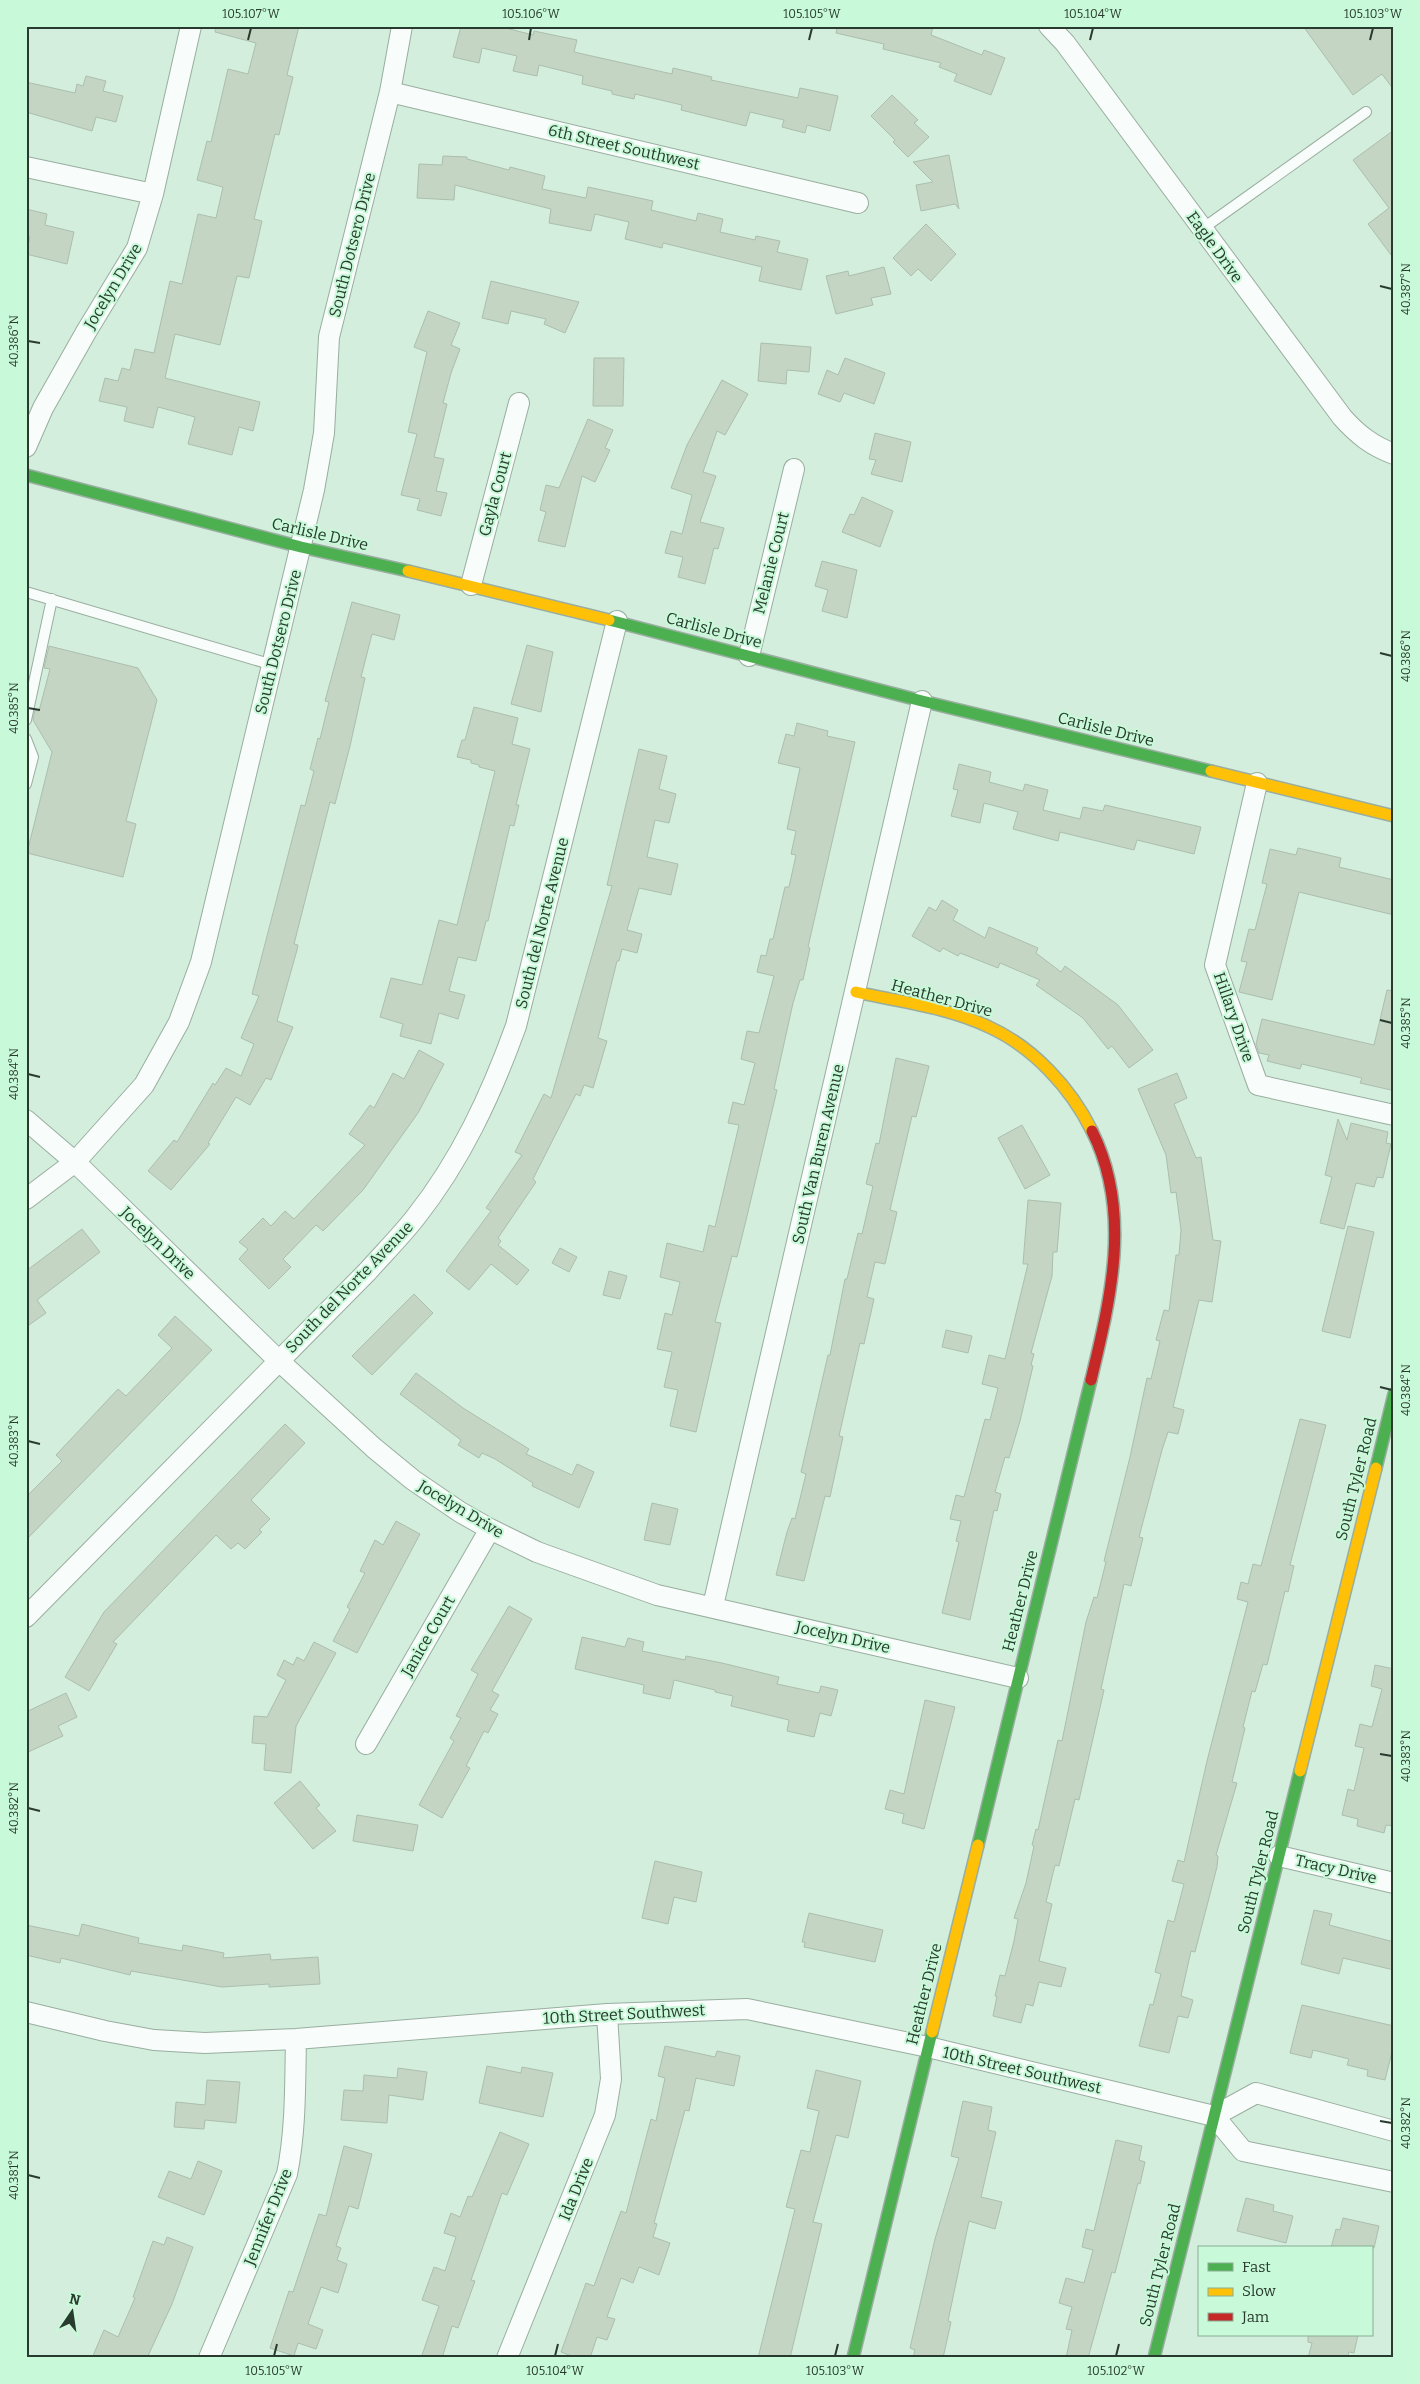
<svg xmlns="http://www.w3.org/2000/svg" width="1420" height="2384" font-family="Bitter,serif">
  <rect width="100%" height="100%" fill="#d3eedc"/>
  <!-- building -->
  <path fill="#c4d5c4" stroke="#acbeae" d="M216,26H299L287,75L293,77L279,135L275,134L254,219L262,221L249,278L237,276L220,345L175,334L165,378L260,402L253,431L239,427L232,455L188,444L195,417L158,407L153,428L124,421L127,407L99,401L105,378L118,381L122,368L130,370L135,349L154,353L170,281L182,284L198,214L216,218L223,187L197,180L207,141L211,142L228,69L248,74L256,43L215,32Z
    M461,26H498L533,35L534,31L577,40L574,52L672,74L673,68L712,77L711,80L798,98L800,88L838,96L830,131L807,125L805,133L782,127L784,120L750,112L746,126L681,110L682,105L635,94L634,99L612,94V91L582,84L583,76L539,65L537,76L513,71L517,56L482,48L479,63L453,57Z
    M837,26H933L931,35L982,55L984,50L1005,58L991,95L954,81L957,74L939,67L941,63L883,49L884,44L836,33Z
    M1303,26H1394V90L1382,74L1353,95Z
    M86,76L106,81L103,91L123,96L116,122L96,117L92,131L26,112V82L75,93L77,84L83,86Z
    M892,95L918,120L914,123L929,137L908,157L893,142L895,140L871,116Z
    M1394,130V259L1368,224L1389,208L1353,160Z
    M949,155L959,209L955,204L921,211L916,185L933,182L913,162Z
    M443,156L467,157V159L509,170L510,167L545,176L542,189L586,198L588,187L653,201L651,210L696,221L698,213L723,219L720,232L755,240L756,236L780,241L777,252L808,259L801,290L759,281L762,267L663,243L662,248L625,239L629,222L595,214L591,231L549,223L551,209L455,185L454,200L417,198L419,164L442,165Z
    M26,209L47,214L45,225L74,232L67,264L26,254L30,237L26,236Z
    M926,224L956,254L931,281L918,269L911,276L893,258Z
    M884,267L891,294L871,298L873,305L836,314L826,276L848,271L849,276Z
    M491,281L579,302L565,333L544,324L546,319L511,311L508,324L482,318Z
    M428,311L460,323L451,345L460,349L451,373L443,403L447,404L434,457L444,459L436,491L447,493L441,516L417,510L420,499L401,495L417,434L408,432L427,352L414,347Z
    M761,343L811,347L809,372L787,370L786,384L758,381Z
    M594,358H624L623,406H593Z
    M845,358L885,373L874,404L844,393L840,402L818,394L827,370L838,375Z
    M722,380L748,394L725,435L717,431L703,472L716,476L700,522L724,528L718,549L714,548L705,584L678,577L683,557L665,553L671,531L682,534L692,495L671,488L687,445Z
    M588,419L613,430L605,448L610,450L595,482L582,476L565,547L538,541L546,512L540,510L546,485L559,488Z
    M875,433L911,442L902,482L871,474L876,460L869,459Z
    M862,497L893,511L880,547L842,532L850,514L854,515Z
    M822,561L857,570L847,618L822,611L828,590L815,586Z
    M352,602L400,615L394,640L372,634L361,677L365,678L350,746L335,804L330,802L294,944L298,945L297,950L277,1021L293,1027L271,1080L266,1078L250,1105L236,1097L208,1143L210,1144L171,1190L148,1171L174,1140L177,1142L213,1083L215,1085L226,1068L241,1076L254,1044L241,1038L259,996L252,994L301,805L305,806L314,771L310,769L318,738L320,739L329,702L325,701Z
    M527,645L553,652L541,712L511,704Z
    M49,646L138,668L157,700L126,821L136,824L123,877L27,853L52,752L33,720L35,710L39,711L50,669L44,668Z
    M474,707L518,718L512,744L530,749L516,805H519L514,826L510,825L488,921H486L476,961L458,957L449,991L465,995L458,1019L439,1013L431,1044L400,1036L403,1024L380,1017L391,978L422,985L439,920L457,925L495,771L479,767V765L471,763V760L457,757L462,740H465Z
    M797,723L828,731L827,736L855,742L808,947L810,948L803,980H800L793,1003L774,1089L777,1090L747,1216L737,1257L732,1256L715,1322L721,1323L696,1432L670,1426L678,1390L664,1387L672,1352L657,1349L665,1313L672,1315L680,1282L660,1277L667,1243L703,1252L709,1225L715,1227L739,1125L728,1123L733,1102L744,1105L755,1063L741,1059L747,1031L759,1033L774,976L757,972L761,955L766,956L770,939H773L785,887H789L796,855L791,854L796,831L787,829L800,768L778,763L786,734L794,736Z
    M639,749L667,756L659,789L676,794L669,823L655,820L647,857L678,864L671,895L639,888L627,930L642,934L637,953L622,949L619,961H617L598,1038L607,1041L593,1088L584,1085L580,1096L576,1094L533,1179L536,1182L498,1238L501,1241L498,1245L529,1270L517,1285L491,1264L469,1290L446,1271L491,1211L486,1208L522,1155L515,1152L544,1094L551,1098L612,886L607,885Z
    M959,764L991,772L989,782L1023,791L1025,784L1048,790L1043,810L1080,819L1083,807L1103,811L1105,805L1201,827L1194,854L1137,840L1134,850L1060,832L1058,841L1013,829L1018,812L984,803L980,823L951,816L958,790L953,789Z
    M1298,848L1341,858L1339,867L1394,880V915L1299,892L1272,1000L1239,992L1247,962L1241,961L1249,929L1255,930L1267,884L1262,883L1270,849L1296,855Z
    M942,900L958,910L953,920L985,938L989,927L1038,948L1036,953L1061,972L1065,966L1118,1005L1153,1050L1129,1068L1112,1046L1108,1049L1083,1018L1036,985L1040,980L1000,963L998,968L960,953L958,956L943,948L940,952L912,936L929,907L936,911Z
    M1387,990L1394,991V1080L1391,1090L1360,1083L1362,1078L1302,1064L1300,1069L1267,1061L1269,1055L1259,1053L1256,1044L1262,1019L1374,1045Z
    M419,1050L444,1064L418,1113L363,1190L323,1231L316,1225L283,1259L291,1267L269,1289L239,1259L248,1249L239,1242L263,1218L271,1226L285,1211L294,1219L365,1145L349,1134L370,1105L374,1108L393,1073L404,1079Z
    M896,1058L929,1066L916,1117L912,1116L890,1210L897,1212L885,1264L875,1262L867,1297L874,1299L864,1344L860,1343L839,1436L843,1437L830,1497L825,1496L804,1581L776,1575L787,1532L792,1518L795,1519L806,1474L801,1472L828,1355H830L845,1279H847L858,1233L862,1234L873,1186L866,1184L876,1143L879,1144Z
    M1177,1073L1187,1098L1174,1104L1196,1158L1201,1157L1213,1240L1221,1241L1212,1302L1199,1300L1173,1407L1184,1410L1178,1434L1168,1432L1162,1450L1139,1537L1143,1538L1131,1586L1124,1584L1101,1689L1104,1690L1079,1800L1075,1799L1059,1866L1055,1865L1046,1902L1052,1904L1039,1961L1066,1968L1061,1987L1039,1982L1033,2006L1026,2004L1021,2023L993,2016L997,1996H995L1000,1975L1005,1976L1014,1941L1018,1919L1014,1918L1026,1883L1034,1846L1032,1845L1036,1829L1038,1830L1058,1740L1062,1741L1086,1622L1094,1597L1097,1598L1106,1562L1104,1561L1130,1457L1147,1378L1151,1379L1160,1341L1156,1340L1164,1310L1169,1311L1176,1255H1179L1181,1230L1176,1192L1171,1193L1166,1155L1138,1089Z
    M1338,1119L1347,1140L1351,1123L1388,1132L1386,1143L1391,1144L1383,1178L1377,1177L1374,1187L1356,1183L1344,1229L1320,1223L1332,1177L1325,1175Z
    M1022,1125L1050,1175L1025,1189L998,1138Z
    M1028,1200L1061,1203L1057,1252H1053L1052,1276L1031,1353L1034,1354L1031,1365L1033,1366L1020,1421L1009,1458L1005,1457L995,1492L1001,1494L997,1511L994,1510L970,1620L942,1613L959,1542L956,1541L961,1521L950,1519L956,1495L964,1497L985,1419L990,1420L998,1388L982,1384L989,1355L1005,1359L1028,1264H1023Z
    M1348,1226L1374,1232L1350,1338L1322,1331Z
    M82,1229L100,1252L37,1300L46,1313L26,1327V1271Z
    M560,1248L577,1257L569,1272L552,1263Z
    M609,1271L627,1276L620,1299L603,1295Z
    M414,1294L433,1313L372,1375L352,1356Z
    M175,1316L212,1350L26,1540V1497L62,1461L56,1455L118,1389L126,1396L172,1348L158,1335Z
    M946,1330L972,1336L968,1353L942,1347Z
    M416,1373L463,1408L529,1449L526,1454L572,1475L577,1464L594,1472L579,1508L532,1486L533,1483L495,1459L482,1453L479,1458L458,1445L461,1440L400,1394Z
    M1300,1419L1326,1425L1290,1565L1294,1566L1288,1592L1285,1591L1267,1665L1263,1664L1255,1692L1252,1691L1243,1727L1245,1728L1232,1782L1237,1783L1216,1855L1218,1856L1217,1867L1195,1952L1191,1951L1181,1996L1193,2000L1188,2018L1178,2016L1169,2053L1139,2046L1150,2004L1153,2005L1161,1974L1155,1972L1168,1920L1174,1922L1184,1884L1172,1881L1178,1860L1184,1862L1207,1761L1248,1602L1237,1599L1241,1582L1248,1584L1253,1564L1261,1566Z
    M285,1424L305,1443L251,1500L270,1519L259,1530L262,1532L245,1549L238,1543L231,1549L216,1535L113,1642L117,1644L89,1691L65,1677L104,1612Z
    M652,1503L678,1509L670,1545L644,1540Z
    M396,1521L420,1534L357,1653L333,1641L350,1609L347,1607L365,1573L360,1571L375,1540L383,1545Z
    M509,1606L532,1619L492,1691L499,1695L490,1710L498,1714L488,1733L484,1731L466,1766L470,1768L442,1818L419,1805L454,1741L450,1738L461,1718L456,1716L478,1674L471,1670Z
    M582,1637L625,1647L628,1638L644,1642L642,1651L685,1660L686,1656L722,1663L779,1677L777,1684L819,1693L821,1686L838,1690L831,1716L820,1713L814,1737L787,1731L789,1720L731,1706L733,1696L715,1692V1690L674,1680L670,1699L643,1693L644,1685L575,1669Z
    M314,1642L336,1653L296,1726L291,1773L264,1770L266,1744L252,1743L254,1716L267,1717L286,1680L277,1675L284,1660L293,1665L297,1657L304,1661Z
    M1375,1665L1394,1669V1826L1386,1825L1384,1833L1357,1826L1358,1819L1342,1815L1348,1789L1354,1791L1364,1748L1355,1746L1360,1724L1372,1727L1382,1689L1371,1686Z
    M66,1693L77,1717L58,1726L63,1736L26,1753V1712Z
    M925,1700L955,1707L924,1829L902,1823L904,1814L885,1809L890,1790L904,1794Z
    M300,1781L320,1805L316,1808L336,1831L313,1849L274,1803Z
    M357,1815L418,1825L413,1851L353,1841Z
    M655,1861L702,1872L696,1902L674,1897L668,1924L642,1918Z
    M1314,1910L1332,1914L1329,1925L1394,1942V1970L1343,1958L1339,1974L1301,1964Z
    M809,1913L883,1930L875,1962L804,1947L805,1942H802Z
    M82,1924L139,1938L138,1943L182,1951L183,1945L224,1953L223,1958L270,1954L271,1960L318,1957L320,1984L269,1987V1984L222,1987L131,1971L130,1975L61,1958L60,1963L26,1955V1925L79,1936Z
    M1302,2005L1394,2026V2044L1385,2080L1367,2076L1368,2070L1347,2065L1349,2059L1313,2050L1311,2058L1290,2053Z
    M665,2046L715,2057L717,2051L740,2056L734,2086L696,2078L689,2111L685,2110L654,2223L657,2224L653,2237L670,2243L659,2275L639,2267L633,2283L621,2278L607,2317L615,2319L607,2340L597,2337L590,2358H577L561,2352L586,2283L594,2286L621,2211L626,2213L651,2119L656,2121L665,2078L658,2076Z
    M487,2066L521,2073L522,2067L553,2073L543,2117L479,2103Z
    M398,2068L427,2072L423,2100L389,2095L387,2123L341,2120L344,2090L363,2091L364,2075L397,2078Z
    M816,2070L861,2081L848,2138L836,2135L813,2222L822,2224L790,2358H758L795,2209L786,2207L801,2150L810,2152L819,2111L807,2108Z
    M207,2080L240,2082L236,2123L205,2120L204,2129L174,2127L176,2102L205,2105Z
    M963,2101L992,2107L988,2130L996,2132L981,2197L1002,2202L995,2229L969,2221L948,2321L951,2322L943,2358H913L915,2350L910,2348L935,2239L959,2158L951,2156Z
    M500,2132L529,2144L507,2195L502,2193L471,2280L475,2281L458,2328L452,2326L442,2358H421L439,2306L422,2300L434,2267L445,2271L456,2237L444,2233L451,2213L460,2217L468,2196L472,2197Z
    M1116,2140L1142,2146L1139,2160L1145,2162L1140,2184L1138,2183L1115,2273L1112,2272L1088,2358H1066L1072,2330L1066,2329L1072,2307L1059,2303L1066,2278L1084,2283L1093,2250L1082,2247L1086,2229L1094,2231Z
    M344,2146L372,2154L358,2209L349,2206L336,2246L341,2248L337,2260L347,2264L338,2293L321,2287L308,2324L323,2330L316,2349L298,2343L294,2356L270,2348L289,2291L293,2292L319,2214L326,2216Z
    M198,2161L222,2171L204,2215L158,2197L169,2171L191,2179Z
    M1246,2198L1274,2205L1273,2211L1293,2216L1286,2243L1237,2231Z
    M1343,2218L1379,2226L1374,2248H1331L1336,2229L1340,2230Z
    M167,2237L193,2247L172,2304L147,2358H92L104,2330L118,2337L135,2298L133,2297L153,2241L164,2245Z
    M1308,2335H1358L1354,2353L1349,2352L1347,2358H1308L1312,2343L1308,2342Z"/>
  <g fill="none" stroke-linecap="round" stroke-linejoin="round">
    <defs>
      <path id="lane" d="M1202,229L1366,112
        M26,592L273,665
        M26,720L52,599
        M26,739L33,757L26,784"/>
      <path id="street" d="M1049,26L1065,43L1342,417C1357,434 1372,446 1394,454
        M390,92L858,203
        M26,167L153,194
        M26,447L43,408L86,332L137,248L153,194L191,26
        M471,585L519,403
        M749,656L794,469
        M1257,783L1215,965L1258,1085L1394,1115
        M26,1120L75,1162L278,1360L374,1448L413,1480L460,1512L490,1529L537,1552L657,1595L1018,1678
        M26,1199L75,1162L144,1085L179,1022L201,962L314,490L324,433L329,337L390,92L402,26
        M713,1606L922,701
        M26,1617L367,1272C383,1254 400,1237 415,1218C461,1160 491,1095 516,1026L617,621
        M366,1744L490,1529
        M1279,1856L1394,1883
        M26,2012L105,2031L154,2040L205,2043L296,2039L607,2014L747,2009L928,2047L1214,2116L1243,2151L1394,2182
        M1214,2116L1256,2093L1394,2131
        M209,2358L287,2174C296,2130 295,2084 296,2039
        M507,2358L605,2115L611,2079L607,2014"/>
      <path id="fast" d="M26,475L301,547L408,571
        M609,620L922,701L1211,771
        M1376,1468L1394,1394
        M978,1845L1091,1380
        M853,2358L932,2032
        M1154,2358L1300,1771"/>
      <path id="slow" d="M408,571L609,620
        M1211,771L1394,816
        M856,992C900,1002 948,1007 989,1027C1033,1047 1071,1088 1092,1131
        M1300,1771L1376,1468
        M932,2032L978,1845"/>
      <path id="jam" d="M1091,1380C1111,1297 1132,1211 1092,1131"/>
    </defs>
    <!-- lane casing -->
    <use href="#lane" stroke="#99aea0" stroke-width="12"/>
    <!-- street casing -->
    <use href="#street" stroke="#99aea0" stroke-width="22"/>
    <!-- fast casing -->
    <use href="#fast" stroke="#99aea0" stroke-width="14"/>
    <!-- slow casing -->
    <use href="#slow" stroke="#99aea0" stroke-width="14"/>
    <!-- jam casing -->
    <use href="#jam" stroke="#99aea0" stroke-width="14"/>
    <!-- lane -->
    <use href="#lane" stroke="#f8fcfa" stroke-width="10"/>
    <!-- street -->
    <use href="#street" stroke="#f8fcfa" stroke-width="20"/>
    <!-- fast -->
    <use href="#fast" stroke="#4caf50" stroke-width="11"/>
    <!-- slow -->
    <use href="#slow" stroke="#ffc107" stroke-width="11"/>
    <!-- jam -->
    <use href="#jam" stroke="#c62828" stroke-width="11"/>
  </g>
  <!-- ticks -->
  <path fill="none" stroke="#283b2e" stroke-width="2" d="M248,40L251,28M529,40L531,28M809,40L812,28M1090,40L1093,28M1370,40L1373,28M1380,286L1392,289M28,341L40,343M1380,653L1392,656M28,708L40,710M1380,1020L1392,1023M28,1074L40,1077M1380,1387L1392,1390M28,1441L40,1444M1380,1754L1392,1756M28,1808L40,1811M1380,2121L1392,2123M28,2175L40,2178M274,2356L277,2344M555,2356L558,2344M835,2356L838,2344M1116,2356L1119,2344"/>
  <g text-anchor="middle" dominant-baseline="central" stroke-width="4" stroke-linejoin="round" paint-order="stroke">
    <!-- street labels -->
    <g font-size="16" fill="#283b2e" stroke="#c8f9d8">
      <text transform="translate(624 147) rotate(13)">6th Street Southwest</text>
      <text transform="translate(352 245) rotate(-76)">South Dotsero Drive</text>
      <text transform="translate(1215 247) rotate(54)">Eagle Drive</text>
      <text transform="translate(113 286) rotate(-59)">Jocelyn Drive</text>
      <text transform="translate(495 494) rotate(-75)">Gayla Court</text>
      <text transform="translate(320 534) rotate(13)">Carlisle Drive</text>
      <text transform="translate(771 563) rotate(-76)">Melanie Court</text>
      <text transform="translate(714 630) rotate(15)">Carlisle Drive</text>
      <text transform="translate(278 642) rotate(-76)">South Dotsero Drive</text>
      <text transform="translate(1106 729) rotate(14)">Carlisle Drive</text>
      <text transform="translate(542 923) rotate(-76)">South del Norte Avenue</text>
      <text transform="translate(942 998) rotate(15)">Heather Drive</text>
      <text transform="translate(1234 1017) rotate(71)">Hillary Drive</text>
      <text transform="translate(818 1154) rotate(-77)">South Van Buren Avenue</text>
      <text transform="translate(158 1243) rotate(44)">Jocelyn Drive</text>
      <text transform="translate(349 1287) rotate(-46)">South del Norte Avenue</text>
      <text transform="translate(1356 1479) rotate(-76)">South Tyler Road</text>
      <text transform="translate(461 1509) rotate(31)">Jocelyn Drive</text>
      <text transform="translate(1020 1601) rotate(-76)">Heather Drive</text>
      <text transform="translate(428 1636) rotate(-60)">Janice Court</text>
      <text transform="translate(843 1637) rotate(13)">Jocelyn Drive</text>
      <text transform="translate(1336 1869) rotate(13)">Tracy Drive</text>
      <text transform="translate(1258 1872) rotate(-76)">South Tyler Road</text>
      <text transform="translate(924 1994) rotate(-76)">Heather Drive</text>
      <text transform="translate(624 2014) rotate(-3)">10th Street Southwest</text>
      <text transform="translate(1022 2070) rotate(13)">10th Street Southwest</text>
      <text transform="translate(576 2189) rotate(-68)">Ida Drive</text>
      <text transform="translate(268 2217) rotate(-68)">Jennifer Drive</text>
      <text transform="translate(1160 2265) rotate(-76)">South Tyler Road</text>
    </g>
  </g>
  <!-- border -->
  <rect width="1420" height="2384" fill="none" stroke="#c8f9d8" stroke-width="55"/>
  <!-- legend -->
  <rect x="1198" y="2246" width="175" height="90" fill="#c8f9d8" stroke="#88ad94"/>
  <rect x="1208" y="2263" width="25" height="8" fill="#4caf50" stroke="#88ad94"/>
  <text x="1242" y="2272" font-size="15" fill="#283b2e">Fast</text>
  <rect x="1208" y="2288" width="25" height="8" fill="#ffc107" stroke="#88ad94"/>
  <text x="1242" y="2296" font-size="15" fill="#283b2e">Slow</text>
  <rect x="1208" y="2313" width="25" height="8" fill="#c62828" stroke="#88ad94"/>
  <text x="1242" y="2322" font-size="15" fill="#283b2e">Jam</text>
  <!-- north arrow -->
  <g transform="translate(72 2312) rotate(13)" stroke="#c8f9d8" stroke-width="4" paint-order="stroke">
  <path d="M0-4L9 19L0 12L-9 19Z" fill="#283b2e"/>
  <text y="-8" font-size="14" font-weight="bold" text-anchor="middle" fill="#283b2e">N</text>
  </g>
  <rect x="28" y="28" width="1364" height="2328" fill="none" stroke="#283b2e" stroke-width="2"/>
  <g font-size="12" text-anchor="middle" fill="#283b2e">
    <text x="251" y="18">105.107°W</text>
    <text x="531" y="18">105.106°W</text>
    <text x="812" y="18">105.105°W</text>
    <text x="1093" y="18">105.104°W</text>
    <text x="1373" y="18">105.103°W</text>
    <text transform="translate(1406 289) rotate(-90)" y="4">40.387°N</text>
    <text transform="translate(14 341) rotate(-90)" y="4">40.386°N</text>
    <text transform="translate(1406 656) rotate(-90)" y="4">40.386°N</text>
    <text transform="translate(14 708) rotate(-90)" y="4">40.385°N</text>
    <text transform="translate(1406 1023) rotate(-90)" y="4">40.385°N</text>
    <text transform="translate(14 1074) rotate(-90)" y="4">40.384°N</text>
    <text transform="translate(1406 1390) rotate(-90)" y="4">40.384°N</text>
    <text transform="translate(14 1441) rotate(-90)" y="4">40.383°N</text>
    <text transform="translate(1406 1756) rotate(-90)" y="4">40.383°N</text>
    <text transform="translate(14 1808) rotate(-90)" y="4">40.382°N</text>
    <text transform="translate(1406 2123) rotate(-90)" y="4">40.382°N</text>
    <text transform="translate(14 2175) rotate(-90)" y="4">40.381°N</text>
    <text x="274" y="2375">105.105°W</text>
    <text x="555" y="2375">105.104°W</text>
    <text x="835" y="2375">105.103°W</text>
    <text x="1116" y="2375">105.102°W</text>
  </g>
</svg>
